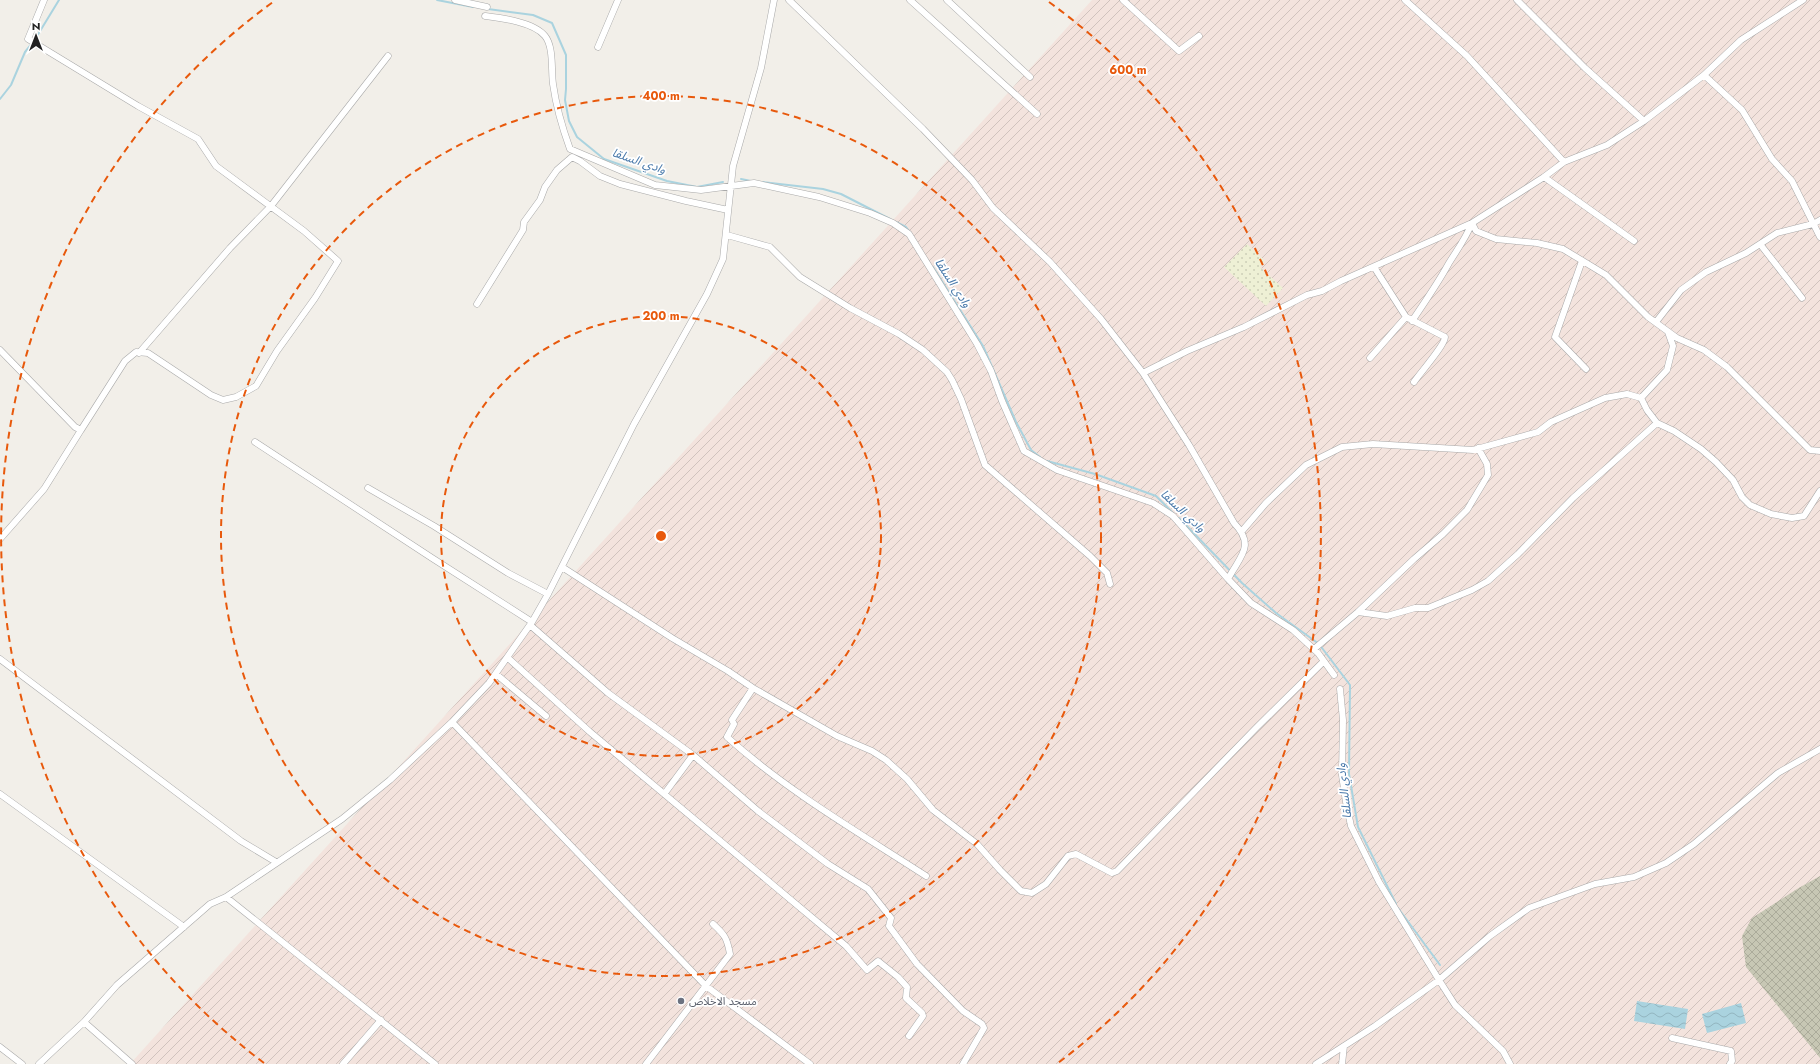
<svg xmlns="http://www.w3.org/2000/svg" width="1820" height="1064" font-family="Jost,'Noto Sans Arabic',sans-serif">
  <defs>
    <pattern id="military-furrows" width="10" height="10" patternUnits="userSpaceOnUse"><rect width="10" height="10" fill="#f3e3dd"/><path d="M-1 1l2-2M0 10L10 0M9 11l2-2" fill="none" stroke="#d0c2bd"/></pattern>
    <pattern id="construction-cross-hatch" width="8" height="8" patternUnits="userSpaceOnUse"><rect width="8" height="8" fill="#c7c7b4"/><path d="M0 0l8 8M0 8l8-8" fill="none" stroke="#abab9a"/></pattern>
    <pattern id="farmland-dots" width="8" height="8" patternUnits="userSpaceOnUse"><rect width="8" height="8" fill="#eef0d5"/><path d="M2 2h.1M6 6h.1" fill="none" stroke="#ccceb7" stroke-width="1.8" stroke-linecap="round"/></pattern>
    <pattern id="water-waves" width="16" height="10" patternUnits="userSpaceOnUse"><rect width="16" height="10" fill="#aad3df"/><path d="M0 5q4-4 8 0t8 0" fill="none" stroke="#92b5bf"/></pattern>
  </defs>
  <rect width="100%" height="100%" fill="#f2efe9"/>
  <!-- military -->
  <path fill="url(#military-furrows)" d="M1092,0H1820V1064H130Z"/>
  <!-- construction -->
  <path fill="url(#construction-cross-hatch)" d="M1820,876V1058L1746,967L1742,936L1752,918L1797,889Z"/>
  <!-- farmland -->
  <path fill="url(#farmland-dots)" d="M1247,244L1265,261L1260,267L1283,288L1266,306L1224,267Z"/>
  <!-- water -->
  <path fill="url(#water-waves)" d="M1637,1001L1688,1009L1685,1029L1634,1021Z
    M1741,1003L1746,1023L1707,1033L1702,1014Z"/>
  <g fill="none" stroke-linecap="round" stroke-linejoin="round">
    <!-- stream -->
    <path stroke="#aad3df" stroke-width="2" d="M437,0L473,7
      M488,9L533,15L552,23L566,55V89L565,100L569,121L577,137L604,159L667,181L697,187L723,182
      M0,99L11,85L25,52L34,41L59,0
      M741,179L751,181
      M762,182L823,189L841,194L890,219
      M896,222L906,227L910,232
      M933,267L983,346L1016,422L1031,450L1040,457
      M1047,461L1095,474L1156,496L1174,514
      M1179,518L1242,583L1276,613L1319,644L1350,685L1349,774L1358,827L1396,904
      M1398,908L1440,965"/>
    <defs>
      <path id="street" d="M455,0L487,7
        M789,0L923,129L972,180L993,208L1050,262L1101,319L1143,373L1189,445L1234,523C1256,546 1240,556 1228,579
        M910,0L1037,114
        M947,0L1030,77
        M1123,0L1179,51L1199,36
        M1405,0L1467,56L1564,162
        M1517,0L1585,68L1644,121
        M485,16C501,18 534,22 545,36C554,47 551,71 553,84C556,106 562,127 570,149L655,185L701,190L754,183L819,197L870,213L893,223L909,234L977,344L991,371L1002,401L1024,451L1057,470L1153,503L1173,516L1228,579L1251,603L1293,630L1318,653L1334,675
        M598,47L618,0
        M1704,75L1742,110L1772,159L1792,181L1820,237
        M1544,177L1634,241
        M1472,223L1476,231L1496,239L1537,243L1563,249L1606,275L1648,317L1677,338L1704,350L1727,367L1810,450L1820,451
        M727,235L770,247L800,277L850,308L899,334L923,350L947,372L952,380L961,399L985,465L1090,556L1107,573L1110,584
        M1760,244L1802,298
        M1582,261L1555,337L1586,369
        M1374,267L1406,317L1445,337C1445,345 1420,373 1414,382
        M477,304L523,230L524,222L540,200L545,187L557,170L572,157L580,161L600,176L620,184L686,201L728,210
        M1412,321C1425,302 1438,283 1449,263C1457,250 1466,238 1472,223
        M1656,322L1681,290L1706,272L1746,253L1777,233L1813,224L1820,220
        M1668,332L1673,346L1667,370L1641,398L1647,410L1657,423L1674,431L1701,449L1716,462L1733,480L1742,497L1750,505L1771,514L1792,518L1804,516L1820,491
        M0,350L75,427L81,430L125,361L136,352L148,353L211,395L223,400L236,397L256,386L277,351L315,298L338,261L304,231L216,166L198,139L138,106L28,39L44,0
        M139,353L230,248L271,206L388,56
        M1370,358L1406,317
        M1143,373L1187,351L1244,327L1307,295L1322,291L1341,281L1472,223L1544,177L1564,162L1607,145L1644,121L1704,75L1741,40L1803,0
        M255,442L432,558L532,622
        M368,488L434,526L508,573L548,594
        M1242,531L1266,503L1306,465L1342,447L1373,444L1473,450L1538,432L1551,422L1605,398L1627,394L1641,398
        M0,539L44,489L81,430
        M562,567L672,638L728,671L753,688L837,736L872,751L886,760L907,779L933,810L977,844L1000,870L1021,891L1032,893L1046,884L1068,856L1076,854L1112,873L1117,871L1257,727L1323,662
        M1358,612L1387,616L1415,608H1428L1472,590L1488,581L1518,554L1573,498L1657,423
        M530,625L608,693L693,755L758,811L828,864L868,889L891,918L889,926L917,964L963,1011L982,1024L984,1028L963,1064
        M1314,649L1358,612L1414,559L1443,534L1467,510L1488,475L1487,464L1478,448
        M508,658L590,732L846,946L867,970L878,961L898,977L907,987L906,998L922,1013L923,1016L909,1036
        M0,659L241,841L276,862
        M496,674L546,716
        M753,688L732,720L734,724L727,737C787,791 858,832 926,876
        M1340,689L1343,720L1342,775L1346,802L1351,826L1379,882L1439,980L1455,1005L1503,1051L1510,1064
        M452,722L706,986L810,1064
        M665,793L693,755
        M0,794L184,927
        M226,897L435,1064
        M84,1022L132,1064
        M1672,1038L1731,1051L1732,1061L1730,1064
        M0,1047L22,1064
        M39,1064L84,1022L117,985L210,904L226,897L342,819L390,780L452,722L489,683L532,622L548,594L634,424L707,294L723,259L733,166L761,68L774,0
        M343,1064L381,1020
        M646,1064L730,954C727,938 725,935 713,924
        M1316,1064L1375,1026L1439,980L1490,936L1529,908L1595,884L1634,877L1666,863L1694,844L1778,773L1820,749
        M1342,1064L1344,1046"/>
    </defs>
    <!-- street casing -->
    <use href="#street" stroke="#a9a9a9" stroke-width="7"/>
    <!-- street -->
    <use href="#street" stroke="#fff" stroke-width="6"/>
  </g>
  <!-- distance rings -->
  <g fill="none" stroke="#e8590c" stroke-width="2" stroke-dasharray="7 5">
    <circle cx="661" cy="536" r="220"/>
    <circle cx="661" cy="536" r="440"/>
    <path d="M264 1063A660 660 0 0 1 273 2M1049 2A660 660 0 0 1 1058 1063"/>
  </g>
  <!-- markers -->
  <circle fill="#6b7280" stroke="#fff" stroke-width="1.5" cx="681" cy="1001" r="4"/>
  <g text-anchor="middle" dominant-baseline="central" stroke-width="3.5" stroke-linejoin="round" paint-order="stroke">
    <!-- worship labels -->
    <g font-size="11" fill="#5b616d" stroke="#fff" text-anchor="start">
      <text x="689" y="1001">مسجد الاخلاص</text>
    </g>
    <!-- water labels -->
    <g font-size="12" font-style="italic" fill="#4a7aab" stroke="#fff">
      <text transform="translate(639 161) rotate(19)">وادي السلقا</text>
      <text transform="translate(953 283) rotate(57)">وادي السلقا</text>
      <text transform="translate(1183 511) rotate(43)">وادي السلقا</text>
      <text transform="translate(1344 791) rotate(-97)">وادي السلقا</text>
    </g>
  </g>
  <circle cx="661" cy="536" r="6" fill="#e8590c" stroke="#fff" stroke-width="2"/>
  <g font-size="12" text-anchor="middle" font-weight="bold" fill="#e8590c" stroke="#fff" stroke-width="3.5" stroke-linejoin="round" paint-order="stroke">
    <text x="1128" y="74">600 m</text>
    <text x="661" y="100">400 m</text>
    <text x="661" y="320">200 m</text>
  </g>
  <!-- north arrow -->
  <g transform="translate(36 36)" stroke="#ffffff" stroke-width="3" paint-order="stroke">
  <path d="M0-3L7 15L0 10L-7 15Z" fill="#222222"/>
  <text y="-6" font-size="11" font-weight="bold" text-anchor="middle" fill="#222222">N</text>
  </g>
</svg>
